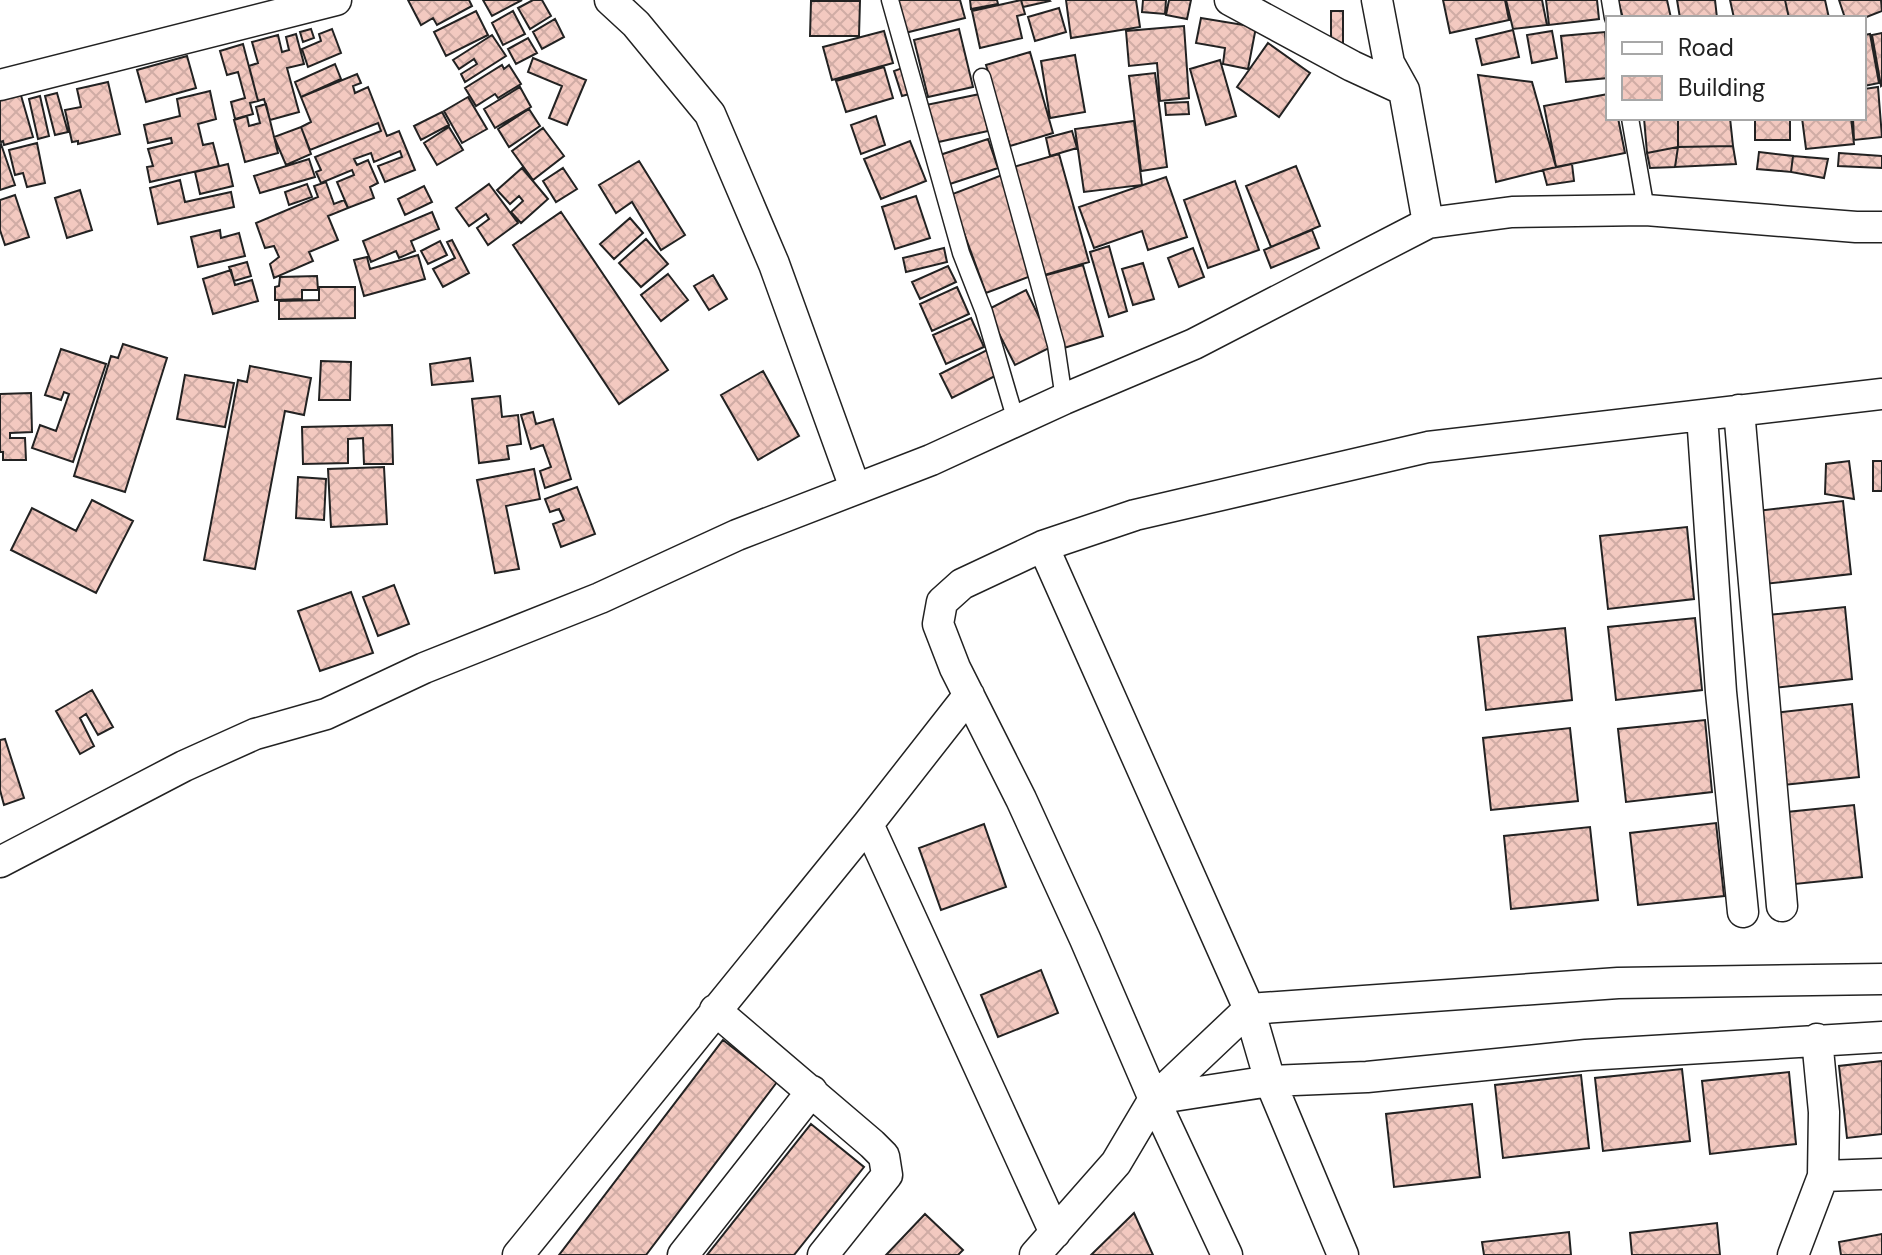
<svg xmlns="http://www.w3.org/2000/svg" width="1882" height="1255" font-family="'DM Sans',sans-serif">
  <defs>
    <pattern id="building-cross-hatch" width="8" height="8" patternUnits="userSpaceOnUse" patternTransform="scale(2)"><rect width="8" height="8" fill="#f3c9c0"/><path d="M0 0l8 8M0 8l8-8" fill="none" stroke="#d0aca5"/></pattern>
  </defs>
  <rect width="100%" height="100%" fill="#fff"/>
  <!-- building -->
  <path fill="url(#building-cross-hatch)" stroke="#222" stroke-width="2" d="M408,0H469L472,6L437,25L433,18L421,25Z
    M483,0H522L492,16Z
    M533,0H542L551,16L530,29L518,8Z
    M897,0H960L965,18L905,33Z
    M970,0H997L998,4L971,9Z
    M1021,0L1025,14L1017,16L1022,38L980,48L972,11Z
    M1021,0H1049L1050,1L1023,7Z
    M1066,0H1136L1140,27L1071,38Z
    M1143,0H1166L1165,14L1142,12Z
    M1169,0H1191L1187,19L1166,15Z
    M1443,0H1505L1509,20L1450,33Z
    M1506,0H1542L1547,25L1513,29Z
    M1546,0H1597L1599,19L1549,25Z
    M1618,0H1667L1671,18H1623Z
    M1677,0H1715L1717,18H1680Z
    M1730,0H1785L1789,18H1734Z
    M1785,0H1825L1829,18H1789Z
    M1839,0H1881L1882,11L1864,18H1845Z
    M811,1H860L859,36H810Z
    M1059,8L1066,32L1035,41L1028,17Z
    M476,11L488,35L446,56L434,32Z
    M513,11L525,34L503,45L492,23Z
    M1331,11H1343V53H1331Z
    M1201,18L1256,27L1248,69L1223,64L1225,48L1196,43Z
    M555,19L564,37L542,49L533,32Z
    M1184,26L1189,98L1160,101L1157,63L1129,66L1126,31Z
    M311,29L314,38L303,42L300,32Z
    M332,29L341,53L308,67L302,49L321,41L319,34Z
    M959,29L973,87L928,97L914,40Z
    M1513,30L1519,57L1482,65L1476,39Z
    M884,31L893,63L832,80L823,47Z
    M1552,31L1557,58L1532,63L1527,35Z
    M1605,32L1608,78L1566,82L1561,36Z
    M1882,33V85L1881,86L1872,35Z
    M296,34L304,64L287,68L299,112L270,120L264,99L258,101L249,66L258,63L252,42L278,35L282,52L289,50L286,37Z
    M1870,34L1879,83L1864,86V35Z
    M492,35L506,56L465,82L461,74L477,64L474,59L459,69L453,60Z
    M528,38L537,53L516,64L508,49Z
    M1268,43L1310,73L1279,117L1237,87Z
    M243,44L258,101L250,103L253,114L235,119L231,102L245,98L238,72L227,75L220,51Z
    M1030,52L1053,133L1010,146L986,65Z
    M1075,55L1085,112L1050,118L1041,61Z
    M187,56L196,88L146,102L137,70Z
    M533,58L586,80L567,125L549,118L562,86L528,72Z
    M1220,60L1236,116L1206,125L1190,69Z
    M335,64L341,79L301,97L295,82Z
    M502,65L504,69L509,65L521,84L498,98L495,94L476,106L465,88Z
    M884,67L893,98L846,112L836,81Z
    M905,67L913,93L902,96L894,71Z
    M1155,73L1167,167L1141,171L1129,76Z
    M357,74L361,83L353,86L355,93L368,87L387,136L399,131L415,170L385,182L378,166L402,157L400,151L374,162L371,153L354,159L357,165L368,160L378,183L370,187L374,198L348,208L337,182L354,175L352,170L321,183L316,172L321,170L315,157L381,131L378,123L310,150L301,127L311,122L301,97Z
    M1478,75L1532,82L1556,167L1496,182Z
    M108,82L120,134L78,144V141L72,142L65,110L81,107L77,89Z
    M520,87L531,107L495,128L484,109Z
    M1878,87L1882,137L1854,140L1853,118H1864V89Z
    M210,91L216,119L198,124L203,145L213,143L219,166L150,182L147,167L153,166L148,149L172,143L171,138L148,143L144,125L180,116L177,99Z
    M20,92L33,137L4,145L3,141L0,142V98Z
    M57,93L68,132L55,135L45,96Z
    M980,94L988,131L934,143L926,105Z
    M1608,94V118H1618L1625,153L1556,167L1544,106Z
    M40,96L49,136L38,139L29,99Z
    M468,97L487,129L462,143L444,111Z
    M1188,102L1189,114L1166,115L1165,103Z
    M266,104L278,153L245,162L234,120L247,116L249,126L260,123L256,107Z
    M529,109L540,126L509,147L498,129Z
    M442,112L449,125L421,140L414,126Z
    M876,116L885,145L861,154L851,125Z
    M1644,118H1678V147L1647,153Z
    M1678,118H1730L1733,146L1678,147Z
    M1755,118H1790V140H1755Z
    M1802,118H1851L1854,144L1806,149Z
    M1134,121L1142,185L1084,192L1075,129Z
    M301,127L311,154L286,165L274,137Z
    M449,127L463,150L437,165L424,143Z
    M543,128L564,156L533,180L512,151Z
    M1072,131L1077,148L1050,156L1046,138Z
    M988,139L998,168L947,185L937,156Z
    M910,141L926,181L881,199L864,159Z
    M37,143L45,183L27,187L23,173L15,175L9,150Z
    M1,144L15,185L0,190V145Z
    M1733,146L1736,164L1675,167L1678,147Z
    M1678,147L1675,167L1650,168L1647,153Z
    M1759,152L1793,156L1791,172L1757,169Z
    M1839,153L1882,156V168L1838,166Z
    M1059,154L1089,262L1041,276L1010,168Z
    M1793,156L1828,159L1824,178L1791,172Z
    M309,159L315,177L260,193L254,176Z
    M639,161L685,235L661,250L632,202L616,213L599,185Z
    M228,164L233,186L200,194L195,172Z
    M1572,164L1574,181L1547,185L1543,170Z
    M1296,166L1320,226L1271,247L1246,186Z
    M522,168L548,199L521,223L511,212L523,201L519,196L510,204L497,190Z
    M563,168L577,189L556,202L543,181Z
    M1002,175L1031,276L986,293L950,195Z
    M1166,177L1187,237L1148,250L1142,231L1094,248L1079,207Z
    M180,180L185,202L231,192L234,207L158,224L150,188Z
    M1235,181L1259,250L1208,268L1184,200Z
    M326,182L334,204L344,200L348,208L328,216L338,240L309,252L313,261L274,278L270,264L279,257L274,246L265,248L256,223L318,197L314,186Z
    M307,184L312,197L289,205L285,192Z
    M489,184L518,223L488,245L477,228L489,219L486,214L469,226L456,208Z
    M424,186L432,202L405,215L398,199Z
    M80,190L92,230L67,238L55,198Z
    M15,195L29,237L5,245L0,230V200Z
    M916,196L930,238L895,249L882,207Z
    M432,212L439,229L411,241L415,251L399,258L396,251L371,262L363,241Z
    M561,212L668,370L619,404L513,245Z
    M630,218L643,233L614,259L600,244Z
    M220,230L221,238L239,233L245,256L198,267L191,237Z
    M1312,230L1319,248L1271,268L1264,250Z
    M646,239L668,264L641,287L619,263Z
    M452,240L469,273L443,287L433,269L455,258L447,242Z
    M440,241L447,255L428,264L421,251Z
    M1109,246L1127,311L1109,317L1090,252Z
    M944,248L947,262L906,272L903,258Z
    M1193,248L1204,277L1179,287L1168,258Z
    M418,255L425,279L364,296L354,260L367,257L370,269Z
    M247,262L251,276L234,281L229,267Z
    M1143,263L1154,299L1133,305L1122,269Z
    M1083,265L1103,336L1064,348L1043,276Z
    M948,266L956,282L920,299L912,282Z
    M231,270L235,285L252,280L258,301L213,314L203,279Z
    M668,274L688,300L661,321L641,295Z
    M713,275L727,299L709,310L694,286Z
    M317,276L318,290H302V299L275,300V287L279,286L280,277Z
    M319,287H355V318L279,319V301L319,300Z
    M957,287L969,314L932,331L920,304Z
    M1026,290L1053,346L1015,365L987,310Z
    M971,318L984,347L946,364L933,335Z
    M123,344L167,358L125,492L74,476L111,356L118,358Z
    M61,349L106,364L73,462L32,448L40,425L56,431L69,394L64,392L61,400L45,395Z
    M987,350L999,374L952,398L940,374Z
    M470,358L473,381L432,385L430,364Z
    M321,361L351,362L350,400H319Z
    M250,366L311,378L304,415L285,411L255,569L204,560L238,380L247,382Z
    M763,371L799,436L758,460L721,395Z
    M185,375L234,383L225,427L177,419Z
    M31,393L32,432L10,433V438H25L26,460H3V452H0V394Z
    M500,396L502,417L518,415L521,444L507,446L509,459L479,463L472,399Z
    M533,412L536,424L553,419L571,479L545,488L540,471L551,467L543,445L531,449L521,415Z
    M392,425L393,464H364L363,438L348,439V463L303,464L302,427Z
    M1849,461L1854,499L1825,494L1826,464Z
    M1873,461H1882V491H1873Z
    M384,467L387,524L331,527L328,469Z
    M534,469L540,499L506,506L519,569L495,573L477,480Z
    M298,477L326,479L324,520L296,518Z
    M577,487L595,534L561,547L553,524L564,520L559,509L550,512L545,499Z
    M92,500L133,521L96,593L11,550L32,508L76,531Z
    M1843,501L1851,574L1764,584L1757,511Z
    M1687,527L1694,599L1608,609L1600,536Z
    M394,585L409,624L378,636L363,597Z
    M351,592L373,653L320,671L298,611Z
    M1845,607L1852,679L1766,689L1758,616Z
    M1695,618L1702,690L1616,700L1608,627Z
    M1565,628L1572,700L1486,710L1478,637Z
    M92,690L113,727L98,735L86,714L80,718L94,746L80,754L56,711Z
    M1852,704L1859,777L1773,786L1765,714Z
    M1705,720L1712,792L1626,802L1618,729Z
    M1570,728L1578,801L1491,810L1483,738Z
    M5,739L24,798L4,805L0,790V740Z
    M1854,805L1862,877L1795,884L1787,812Z
    M1716,823L1724,896L1638,905L1630,833Z
    M984,824L1006,887L941,910L919,848Z
    M1590,827L1598,900L1511,909L1504,836Z
    M1041,970L1058,1013L998,1037L981,995Z
    M723,1040L777,1082L646,1255H559Z
    M1882,1061V1134L1847,1138L1839,1066Z
    M1682,1069L1690,1141L1603,1151L1595,1078Z
    M1789,1072L1796,1144L1710,1154L1702,1081Z
    M1581,1075L1589,1148L1503,1158L1495,1085Z
    M1472,1104L1480,1177L1394,1187L1386,1114Z
    M811,1124L864,1167L794,1255H707Z
    M1134,1213L1153,1255H1091Z
    M925,1214L963,1250L958,1255H886Z
    M1717,1223L1720,1255H1632L1630,1233Z
    M1569,1232L1571,1255H1484L1482,1242Z
    M1882,1234V1255H1841L1839,1242Z"/>
  <g fill="none" stroke-linecap="round" stroke-linejoin="round">
    <defs>
      <path id="service" d="M890,0L961,253L984,312L1016,421
        M1610,0L1613,18
        M982,77L1056,345L1064,399
        M1630,118L1646,210"/>
      <path id="minor" d="M610,0L636,24L710,114L774,264L855,488
        M1230,0L1352,66L1404,90
        M1377,0L1389,63L1404,90L1428,223
        M0,85L336,0
        M1739,410L1782,906
        M1702,415L1721,692L1743,912
        M1043,546L1249,1009L1270,1081L1343,1255
        M868,824L1055,1233
        M0,862L184,766L255,734L326,714L424,668L600,598L737,535L931,460L1064,399L1194,344L1428,223L1512,212L1646,210L1856,227H1882
        M715,1010L872,1144L884,1156L887,1175L823,1255
        M1154,1099L1270,1081L1367,1077L1586,1055L1882,1037
        M1823,1176L1882,1174
        M518,1255L868,824L969,695
        M683,1255L812,1091
        M1035,1255L1116,1163L1154,1099L1249,1009L1618,983L1882,979
        M1227,1255L1154,1099L1085,939L1021,799L955,668L938,624L942,602L962,584L1043,546L1135,515L1428,447L1882,394
        M1793,1255L1823,1176L1824,1112L1817,1039"/>
    </defs>
    <!-- service casing -->
    <use href="#service" stroke="#222" stroke-width="19"/>
    <!-- minor casing -->
    <use href="#minor" stroke="#222" stroke-width="33"/>
    <!-- service -->
    <use href="#service" stroke="#fff" stroke-width="16"/>
    <!-- minor -->
    <use href="#minor" stroke="#fff" stroke-width="30"/>
  </g>
  <!-- legend -->
  <rect x="1606" y="16" width="260" height="104" fill="#ffffff" stroke="#a7a7a7" stroke-width="2"/>
  <rect x="1622" y="42" width="40" height="12" fill="#ffffff" stroke="#a7a7a7" stroke-width="2"/>
  <text x="1678" y="56" font-size="24" fill="#222222">Road</text>
  <rect x="1622" y="76" width="40" height="24" fill="url(#building-cross-hatch)" stroke="#a7a7a7" stroke-width="2"/>
  <text x="1678" y="96" font-size="24" fill="#222222">Building</text>
</svg>
